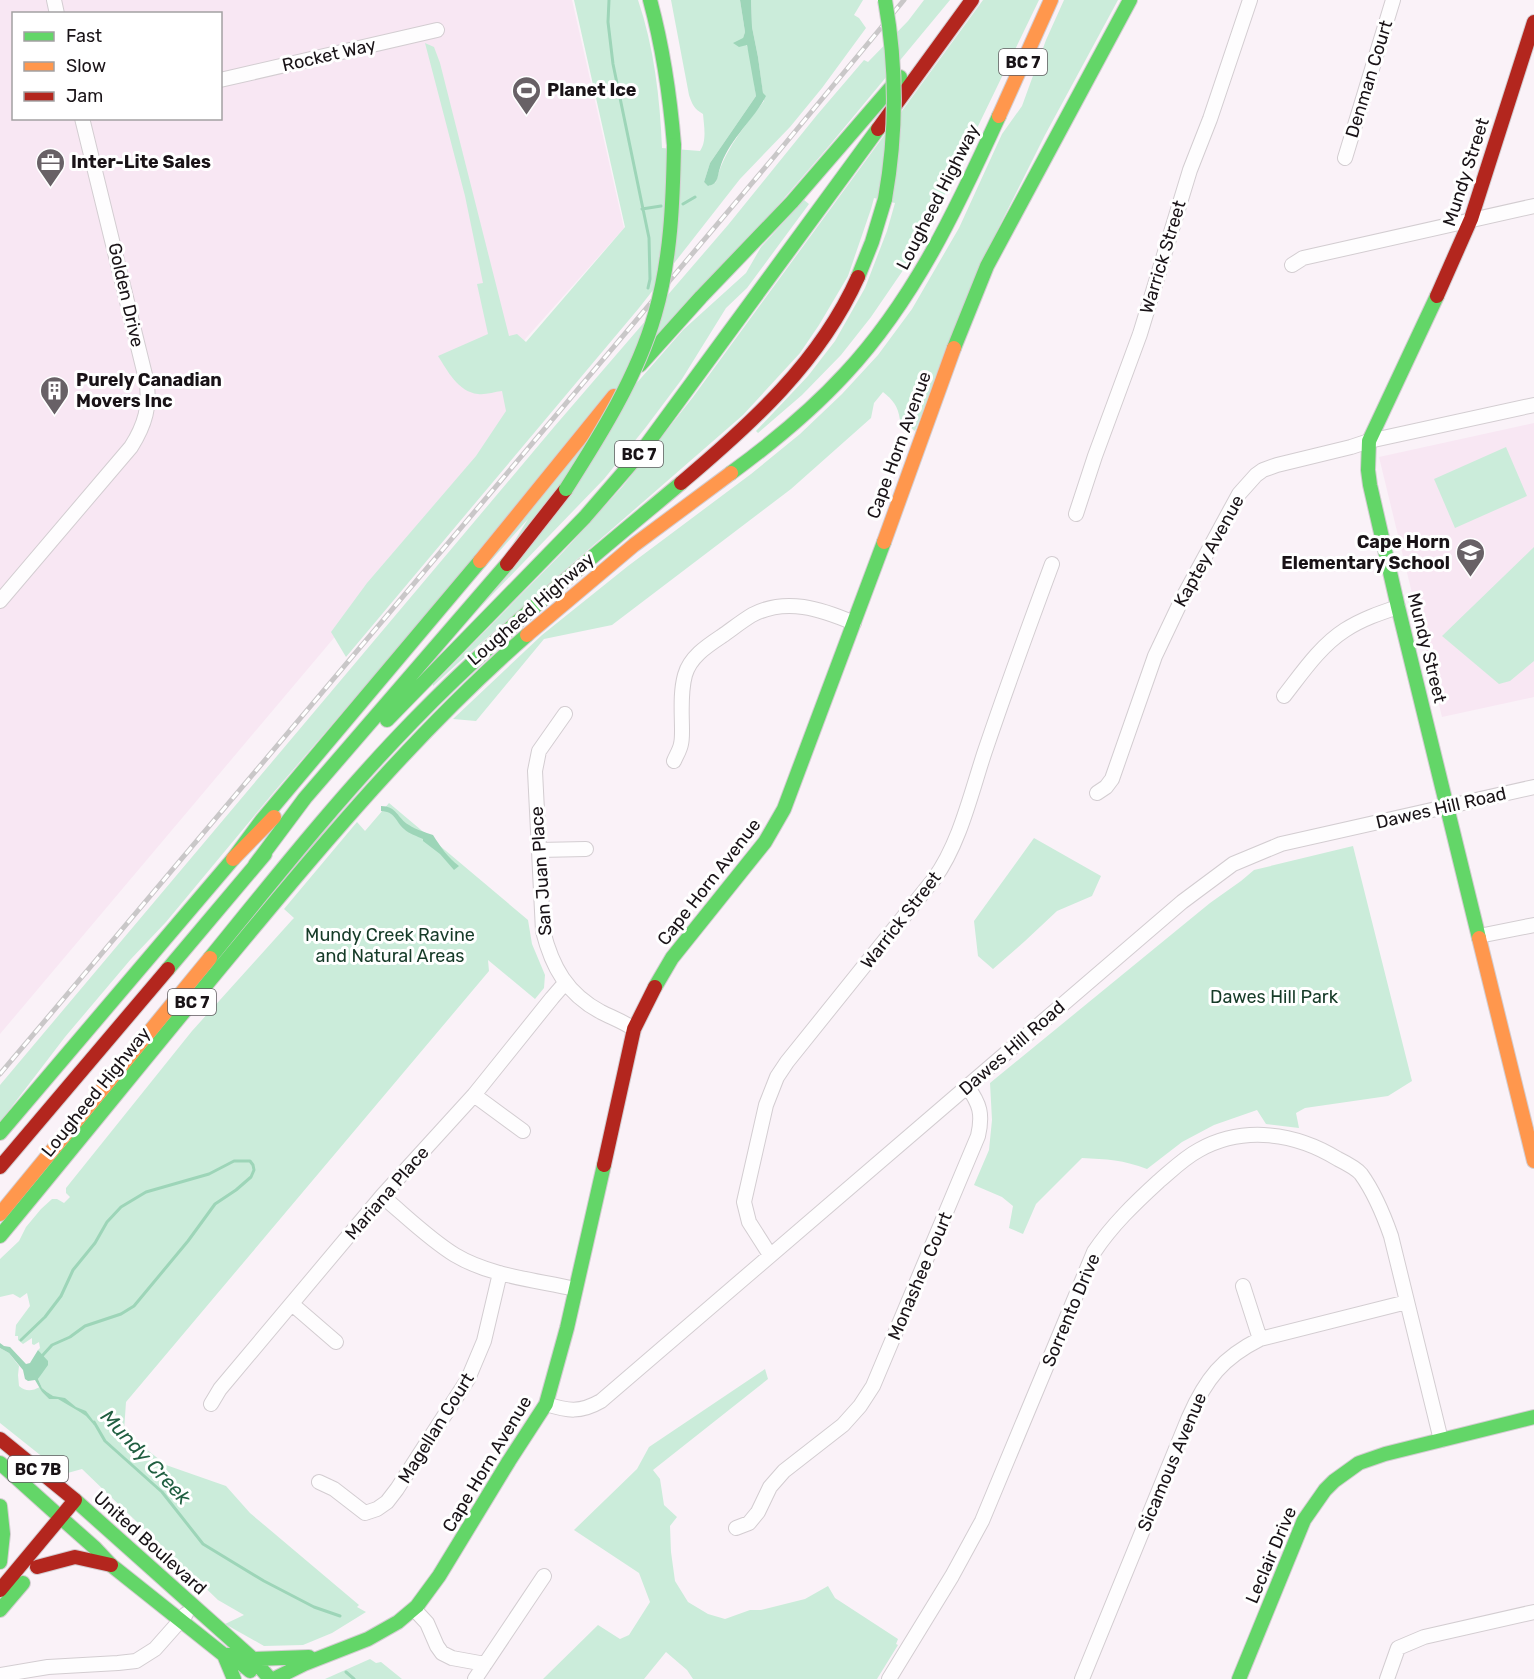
<svg xmlns="http://www.w3.org/2000/svg" width="1534" height="1679" font-family="Rubik,sans-serif">
  <rect width="100%" height="100%" fill="#faf2f8"/>
  <!-- built -->
  <path fill="#f8e7f3" fill-rule="evenodd" d="M0,0H572L624,228L505,362L516,422L0,1034ZM14,14H220V118H14Z
    M1534,423V697L1442,717L1379,457Z"/>
  <!-- green -->
  <path fill="#cbecda" d="M574,0H638C654,47 660,98 662,148L700,151C707,141 704,126 703,114C694,109 692,104 689,95L671,0H740L745,32L743,38C753,54 753,77 756,96L710,163L704,182L709,186L716,182C724,150 745,126 764,101L758,57L752,27L751,0H863L854,15L859,18L866,28L822,88L790,127L740,179L639,308L346,657L331,632L367,583L476,456L506,411L502,391C494,392 485,395 478,394C458,392 447,370 438,356L488,334L477,284L483,283L465,196L425,43L434,47L440,63L509,336L517,334L526,342L625,227Z
    M924,0H950L829,146L274,792L166,922L131,959L65,1037L0,1122V1085L554,427L728,225L817,115L864,60L868,62L908,21Z
    M983,0H1039L921,244L871,317L841,355L802,395L758,433L756,431L808,376L835,341L865,288L887,231L895,203L874,198L871,209L848,276L819,325L800,353L743,415L458,663L433,686V684L563,552L623,486L693,397Z
    M1064,0H1118L1045,135L997,231L915,431L900,420C898,406 893,400 883,392L874,403L871,418L791,489L612,625L544,639L476,721L453,719L542,635L628,566L751,474L800,434L842,394L878,355L912,309L959,228L1002,134L1022,106L1046,40Z
    M804,200L809,204L747,288L726,308L682,379L646,427L604,479L462,626L528,519L435,624L579,449L683,330L746,273L761,247Z
    M1506,447L1527,496L1455,528L1434,479Z
    M1534,547V661L1510,681L1499,684L1442,636Z
    M389,803L528,920L532,944L545,975L544,988L535,999L488,960L489,971L126,1402L124,1431L166,1465L226,1486L250,1513L359,1605L357,1607L366,1612L332,1633L303,1645L264,1646L225,1624L244,1615L218,1600L82,1469L64,1474L0,1423V1348L9,1353L19,1366L18,1375L19,1386C26,1392 32,1391 40,1387L42,1392L49,1399L51,1395L42,1388L38,1379L41,1373V1354L38,1350L40,1348L39,1342L34,1345L32,1344V1338L23,1344L18,1340V1336H15L16,1325L30,1306L27,1293L20,1298L13,1294L0,1297V1259L19,1241L26,1227L41,1209L52,1199H57L64,1203L70,1197L66,1193V1188L192,1031L292,920L294,918L284,909L357,822L365,831Z
    M1034,838L1101,876L1092,896L1057,911L1025,941L993,969L978,956L974,921Z
    M1353,846L1412,1081L1388,1096L1305,1108L1296,1113L1299,1128L1266,1124L1257,1110L1214,1125L1182,1142L1147,1169C1124,1160 1106,1159 1082,1158L1036,1204L1023,1234L1009,1228L1013,1206L1002,1197L974,1185L989,1150L992,1120L990,1083L1210,903L1241,881L1254,870Z
    M765,1369L768,1379L653,1470L660,1479L664,1505L677,1517L670,1526L671,1552L675,1581L688,1602L708,1614L725,1619L750,1610H761L805,1599L828,1586L835,1598L898,1639L896,1644L898,1645L877,1679H693L687,1670L666,1652L644,1679H543L598,1625L620,1639L629,1635L650,1602L639,1573L574,1530L637,1469L649,1447Z
    M370,1659L376,1663L381,1662L402,1679H325Z"/>
  <!-- water -->
  <path fill="#9dd5b8" d="M740,0H751L752,27L758,57L763,93L766,96C753,121 728,140 720,168C717,176 719,184 708,186L704,182L710,163L756,96L747,45L739,47L733,43L743,38L745,32Z
    M381,806C397,806 397,818 409,825C416,830 425,832 433,835C440,846 448,858 459,866L454,870L440,854L423,841V839C417,836 409,834 404,829C395,821 396,812 381,811Z
    M0,1343L4,1346L10,1347L26,1364L30,1363L38,1350L48,1361V1365L38,1379L42,1388L47,1392L53,1396L65,1398L76,1407L86,1411L95,1423L94,1425L86,1416L80,1412L58,1399H49L42,1392L35,1380L28,1381L25,1379L23,1370L9,1353L0,1348Z"/>
  <g fill="none" stroke-linecap="round" stroke-linejoin="round">
    <!-- stream -->
    <path stroke="#9dd5b8" stroke-width="3" d="M609,0L608,22L613,64L649,238L650,279L648,288
      M683,204L695,197
      M642,209L661,206
      M21,1340L45,1317L61,1296L73,1270L95,1243L107,1222L121,1207L146,1192L209,1174L234,1161H250L253,1165L254,1170L251,1177L236,1190L215,1204L188,1241L134,1306L121,1314L85,1326L70,1337L52,1345L42,1356
      M94,1422L105,1441L162,1492L203,1544L264,1581L314,1607L340,1616
      M346,1672L354,1679"/>
    <defs>
      <path id="street" d="M54,0L57,14
        M220,80L437,30
        M1345,158L1393,0
        M1292,265L1303,258L1534,206
        M1076,514L1095,456L1140,334L1190,170L1210,119L1250,0
        M0,601L131,447C145,425 151,405 146,379L82,118
        M1284,696C1302,673 1320,646 1345,630C1362,619 1380,613 1398,607
        M565,714L539,751L535,771L543,931C552,967 567,994 601,1012C613,1018 624,1022 634,1029
        M674,761C676,756 680,750 681,744C682,740 682,735 682,731C682,713 680,693 685,675C690,657 707,646 722,636C732,629 742,621 752,615C786,597 821,609 854,623
        M1097,793L1106,787L1112,779L1155,656L1182,599L1239,494L1256,475L1263,470L1277,465L1351,447L1369,441L1534,405
        M539,850L586,849
        M1479,936L1534,925
        M474,1095L523,1131
        M382,1196C406,1216 429,1239 455,1255C490,1276 536,1280 575,1289
        M770,1255L749,1222L744,1202L766,1105L777,1077L787,1062L934,879C960,843 971,793 985,751C1006,689 1029,626 1052,564
        M1243,1286L1260,1339
        M292,1304L336,1342
        M211,1404L220,1389L382,1196L474,1095L552,998L565,983
        M546,1404C568,1411 580,1413 601,1401L1182,902L1233,864L1281,844L1534,787
        M319,1482L334,1489L365,1513L377,1509L387,1502L397,1489L468,1379L484,1341L500,1273
        M736,1528L749,1523L758,1512L770,1487L784,1471L843,1425L860,1406L873,1386L978,1136C983,1114 980,1104 967,1086
        M414,1609L427,1623L437,1646L442,1653L452,1658L485,1664
        M0,1675L48,1667L118,1663L136,1661L155,1649L186,1614
        M475,1679L544,1576
        M889,1679L952,1576L982,1521L1094,1252C1112,1225 1135,1203 1159,1181C1172,1170 1184,1158 1199,1150C1244,1125 1296,1133 1338,1159C1346,1163 1356,1168 1361,1174C1374,1192 1384,1216 1391,1236L1441,1440
        M1082,1679L1189,1417C1206,1379 1222,1358 1260,1339L1407,1302
        M1387,1679L1398,1648L1424,1637L1534,1612"/>
      <path id="fast" d="M650,0C663,48 670,96 674,145
        M858,277L872,242L885,199
        M1437,296L1369,441L1368,470L1370,485L1398,607L1479,938
        M954,348L987,266L1130,0
        M640,365L701,297L792,202L900,77
        M731,473C772,443 811,411 845,374C914,300 957,208 999,116
        M387,720L585,517L642,451L878,129
        M255,865L305,798L507,564
        M210,958C275,878 340,796 412,722C495,636 589,560 681,483
        M168,969L265,854
        M655,987L672,958L765,842L784,809L884,542
        M0,1133L233,859L262,820L480,561
        M0,1236C87,1131 172,1025 260,920C343,820 429,721 527,635
        M0,1463L60,1517
        M75,1500L253,1659L270,1679
        M0,1506L3,1534L0,1562
        M60,1517L95,1548L111,1565L224,1655H231L250,1671
        M0,1610L23,1583
        M224,1655L234,1679
        M253,1659L309,1657
        M274,1679L304,1664L368,1639L398,1622L417,1606L439,1576L509,1461L546,1404L567,1328L604,1165
        M1239,1679L1304,1520L1325,1490L1334,1481L1359,1463L1385,1454L1534,1417"/>
      <path id="slow" d="M999,116L1051,0
        M884,542L954,348
        M480,561L614,396
        M527,635L634,545L731,473
        M233,859L274,817
        M1479,938L1534,1161
        M0,1214L210,958"/>
      <path id="jam" d="M878,129L972,0
        M1437,296L1471,219L1534,22
        M681,483C751,424 820,362 858,277
        M507,564L566,489
        M604,1165L634,1029L655,987
        M0,1167L168,969
        M0,1439L75,1500L0,1590
        M37,1567L75,1557L111,1565"/>
    </defs>
    <!-- street casing -->
    <use href="#street" stroke="#d3cdd1" stroke-width="16"/>
    <!-- fast casing -->
    <use href="#fast" stroke="#d3cdd1" stroke-width="16"/>
    <!-- slow casing -->
    <use href="#slow" stroke="#d3cdd1" stroke-width="16"/>
    <!-- jam casing -->
    <use href="#jam" stroke="#d3cdd1" stroke-width="16"/>
    <!-- street -->
    <use href="#street" stroke="#fefdfe" stroke-width="14"/>
    <!-- fast -->
    <use href="#fast" stroke="#63d668" stroke-width="14"/>
    <!-- slow -->
    <use href="#slow" stroke="#ff974d" stroke-width="14"/>
    <!-- jam -->
    <use href="#jam" stroke="#b3261e" stroke-width="14"/>
    <defs>
      <path id="rail" d="M0,1074L774,157L904,0"/>
    </defs>
    <!-- rail casing -->
    <use href="#rail" stroke="#c9c7c8" stroke-width="5"/>
    <!-- rail -->
    <use href="#rail" stroke="#fff" stroke-width="3" stroke-dasharray="9" stroke-linecap="butt"/>
    <defs>
      <path id="fast-bridge" d="M885,0C897,67 897,132 885,199
        M566,489C601,434 637,377 655,314C671,259 673,201 674,145"/>
    </defs>
    <!-- fast-bridge casing -->
    <use href="#fast-bridge" stroke="#d4d0d3" stroke-width="16" stroke-linecap="butt"/>
    <!-- fast-bridge -->
    <use href="#fast-bridge" stroke="#63d668" stroke-width="14"/>
  </g>
  <!-- icons -->
  <defs>
    <symbol id="stadium-pin" viewBox="-11 -11 22 30"><path d="M0 17L-7.5 6A9.5 9.5 0 1 1 7.5 6Z" fill="#686166" stroke="#fff"/><path d="M0-5a6.5 5 0 1 0 0 10a6.5 5 0 1 0 0-10ZM-3.5-1.8h7v3.6h-7Z" fill="#fff"/></symbol>
    <symbol id="office-pin" viewBox="-11 -11 22 30"><path d="M0 17L-7.5 6A9.5 9.5 0 1 1 7.5 6Z" fill="#686166" stroke="#fff"/><path d="M-6-3h4V-5.5h4V-3h4V5H-6ZM-1-4.5V-3h2v-1.5ZM-6 0V1H6V0Z" fill="#fff"/></symbol>
    <symbol id="building-pin" viewBox="-11 -11 22 30"><path d="M0 17L-7.5 6A9.5 9.5 0 1 1 7.5 6Z" fill="#686166" stroke="#fff"/><path d="M-4-6H4V6H1V3H-1V6H-4ZM-2.5-4.3h1.7v1.8h-1.7ZM.8-4.3h1.7v1.8H.8ZM-2.5-1h1.7V.8h-1.7ZM.8-1h1.7V.8H.8Z" fill="#fff"/></symbol>
    <symbol id="school-pin" viewBox="-11 -11 22 30"><path d="M0 17L-7.5 6A9.5 9.5 0 1 1 7.5 6Z" fill="#686166" stroke="#fff"/><path d="M0-5L7-2L0 1L-7-2ZM-4 1L0 2.5L4 1V4Q0 6-4 4Z" fill="#fff"/></symbol>
  </defs>
  <g fill-rule="evenodd">
    <use href="#stadium-pin" x="510" y="74" width="33" height="45"/>
    <use href="#office-pin" x="34" y="146" width="33" height="45"/>
    <use href="#building-pin" x="38" y="374" width="33" height="45"/>
    <use href="#school-pin" x="1454" y="536" width="33" height="45"/>
  </g>
  <g text-anchor="middle" dominant-baseline="central" stroke-width="6" stroke-linejoin="round" paint-order="stroke">
    <!-- shield labels -->
    <g fill="#fff" stroke="#5e5a5d" stroke-width="1.5">
      <rect x="999" y="49" width="48" height="26" rx="4.5"/>
      <rect x="615" y="441" width="48" height="26" rx="4.5"/>
      <rect x="168" y="989" width="48" height="26" rx="4.5"/>
      <rect x="8" y="1456" width="60" height="26" rx="4.5"/>
    </g>
    <g font-size="16" font-weight="bold" fill="#191317">
      <text x="1023" y="62">BC 7</text>
      <text x="639" y="454">BC 7</text>
      <text x="192" y="1002">BC 7</text>
      <text x="38" y="1469">BC 7B</text>
    </g>
    <!-- street labels -->
    <g font-size="18" fill="#191317" stroke="#fff">
      <text transform="translate(329 55) rotate(-13)">Rocket Way</text>
      <text transform="translate(1369 79) rotate(-73)">Denman Court</text>
      <text transform="translate(1466 172) rotate(-72)">Mundy Street</text>
      <text transform="translate(938 197) rotate(-63)">Lougheed Highway</text>
      <text transform="translate(1163 257) rotate(-73)">Warrick Street</text>
      <text transform="translate(126 295) rotate(77)">Golden Drive</text>
      <text transform="translate(899 445) rotate(-70)">Cape Horn Avenue</text>
      <text transform="translate(1209 551) rotate(-61)">Kaptey Avenue</text>
      <text transform="translate(531 609) rotate(-41)">Lougheed Highway</text>
      <text transform="translate(1427 648) rotate(76)">Mundy Street</text>
      <text transform="translate(1441 808) rotate(-13)">Dawes Hill Road</text>
      <text transform="translate(541 871) rotate(-94)">San Juan Place</text>
      <text transform="translate(709 882) rotate(-52)">Cape Horn Avenue</text>
      <text transform="translate(901 920) rotate(-52)">Warrick Street</text>
      <text transform="translate(1012 1048) rotate(-41)">Dawes Hill Road</text>
      <text transform="translate(96 1092) rotate(-51)">Lougheed Highway</text>
      <text transform="translate(387 1193) rotate(-49)">Mariana Place</text>
      <text transform="translate(920 1276) rotate(-67)">Monashee Court</text>
      <text transform="translate(1071 1310) rotate(-67)">Sorrento Drive</text>
      <text transform="translate(436 1428) rotate(-58)">Magellan Court</text>
      <text transform="translate(1172 1462) rotate(-67)">Sicamous Avenue</text>
      <text transform="translate(487 1464) rotate(-59)">Cape Horn Avenue</text>
      <text transform="translate(150 1543) rotate(42)">United Boulevard</text>
      <text transform="translate(1271 1555) rotate(-67)">Leclair Drive</text>
    </g>
    <!-- poi labels -->
    <g font-size="18" font-weight="bold" fill="#191317" stroke="#fff" text-anchor="start">
      <text x="547" y="90">Planet Ice</text>
      <text x="71" y="162">Inter-Lite Sales</text>
      <text x="76" y="380">Purely Canadian<tspan x="76" dy="21">Movers Inc</tspan></text>
      <text x="1450" y="542" text-anchor="end">Cape Horn<tspan x="1450" dy="21">Elementary School</tspan></text>
    </g>
    <!-- park labels -->
    <g font-size="18" fill="#163b28" stroke="#fff">
      <text x="390" y="935">Mundy Creek Ravine<tspan x="390" dy="21">and Natural Areas</tspan></text>
      <text x="1274" y="997">Dawes Hill Park</text>
    </g>
    <!-- water labels -->
    <g font-size="20" font-style="italic" fill="#205f41" stroke="#fff">
      <text transform="translate(146 1457) rotate(47)">Mundy Creek</text>
    </g>
  </g>
  <!-- legend -->
  <rect x="12" y="12" width="210" height="108" fill="#ffffff" stroke="#a3a1a2" stroke-width="1.5"/>
  <rect x="24" y="32" width="30" height="9" fill="#63d668" stroke="#a3a1a2" stroke-width="1.5"/>
  <text x="66" y="42" font-size="18" fill="#191317">Fast</text>
  <rect x="24" y="62" width="30" height="9" fill="#ff974d" stroke="#a3a1a2" stroke-width="1.5"/>
  <text x="66" y="72" font-size="18" fill="#191317">Slow</text>
  <rect x="24" y="92" width="30" height="9" fill="#b3261e" stroke="#a3a1a2" stroke-width="1.5"/>
  <text x="66" y="102" font-size="18" fill="#191317">Jam</text>
</svg>
